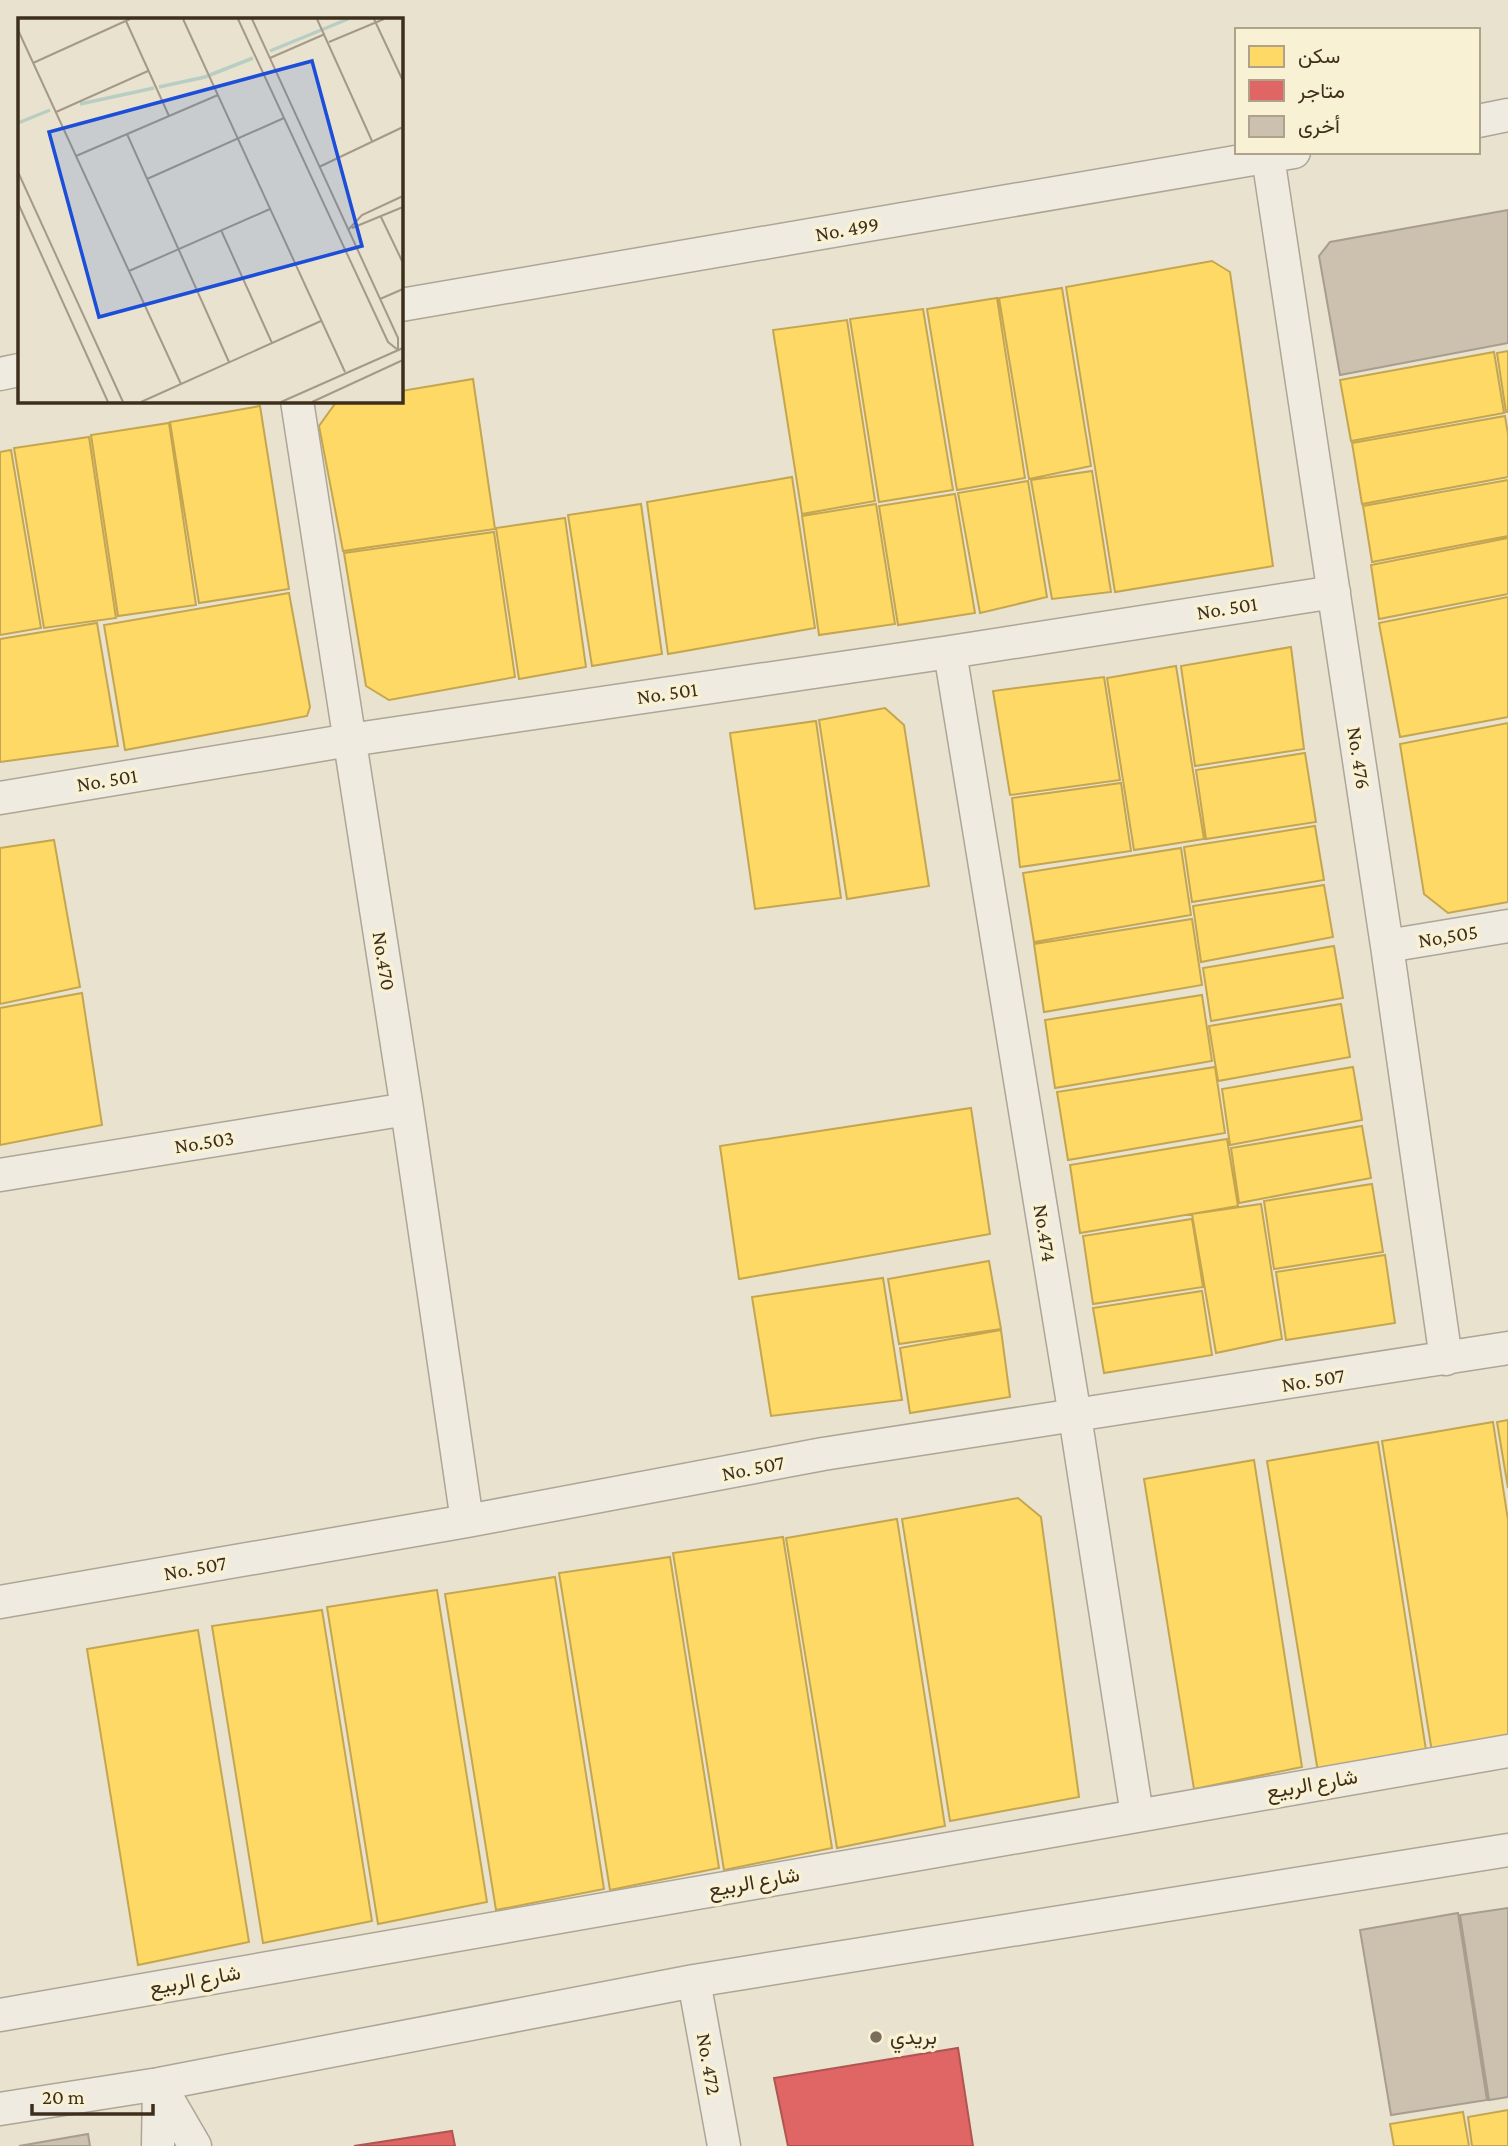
<svg xmlns="http://www.w3.org/2000/svg" width="1508" height="2146" font-family="'Crimson Pro',Vazirmatn,serif">
  <rect width="100%" height="100%" fill="#e8e2ce"/>
  <!-- homes -->
  <path fill="#ffd966" stroke="#c5a650" stroke-width="2" d="M1212,261L1230,272L1273,566L1115,592L1066,287Z
    M1062,288L1091,466L1029,479L999,298Z
    M997,298L1025,478L957,490L927,309Z
    M923,309L953,490L879,502L850,319Z
    M847,320L875,501L802,514L773,330Z
    M1508,351V412H1506L1497,353Z
    M1494,352L1504,413L1351,441L1340,380Z
    M473,379L495,529L343,551L319,426L337,401H401V391Z
    M260,406L289,589L199,603L170,422Z
    M1505,416L1508,434V477L1362,504L1352,443Z
    M169,423L196,605L118,616L91,435Z
    M89,437L116,618L44,628L14,448Z
    M11,450L41,628L0,635V452Z
    M1092,471L1111,592L1052,599L1031,480Z
    M792,477L815,628L668,654L647,502Z
    M1508,480V536L1372,562L1363,506Z
    M1028,481L1047,597L980,613L958,493Z
    M955,494L975,613L898,625L879,506Z
    M641,504L662,654L592,666L568,515Z
    M876,504L895,624L819,635L802,516Z
    M565,518L586,667L519,679L496,528Z
    M494,532L515,677L389,700L366,686L344,553Z
    M1508,538V594L1379,619L1371,565Z
    M289,593L310,707L307,716L125,750L104,625Z
    M1508,597V717L1400,737L1379,623Z
    M97,623L118,746L0,762V639Z
    M1291,647L1304,749L1195,766L1181,666Z
    M1176,666L1204,839L1134,850L1107,678Z
    M1104,677L1120,780L1010,795L993,691Z
    M885,708L904,725L929,886L847,899L819,720Z
    M816,721L841,898L755,909L730,733Z
    M1508,723V902L1448,913L1424,894L1400,744Z
    M1305,753L1316,822L1206,839L1196,770Z
    M1121,783L1131,851L1020,867L1012,798Z
    M1315,826L1324,880L1192,902L1184,847Z
    M54,840L80,987L0,1004V848Z
    M1181,848L1191,915L1034,942L1023,873Z
    M1324,885L1333,937L1201,962L1193,906Z
    M1192,919L1202,985L1044,1012L1034,944Z
    M1334,946L1343,998L1211,1021L1203,968Z
    M82,993L102,1125L0,1145V1008Z
    M1202,995L1212,1061L1055,1088L1045,1020Z
    M1341,1004L1350,1057L1218,1081L1209,1026Z
    M1215,1067L1225,1133L1068,1160L1057,1092Z
    M1353,1067L1362,1120L1230,1145L1222,1089Z
    M971,1108L990,1234L739,1279L720,1146Z
    M1362,1126L1371,1178L1239,1203L1231,1148Z
    M1227,1139L1238,1206L1080,1233L1070,1165Z
    M1372,1184L1383,1252L1274,1269L1264,1201Z
    M1261,1204L1282,1339L1216,1353L1192,1214Z
    M1192,1219L1203,1287L1093,1304L1083,1236Z
    M1385,1255L1395,1323L1286,1340L1276,1272Z
    M989,1261L1001,1329L899,1344L888,1279Z
    M883,1278L902,1400L771,1416L752,1297Z
    M1202,1291L1212,1355L1104,1373L1093,1308Z
    M1001,1330L1010,1397L910,1413L900,1348Z
    M1508,1420V1488L1497,1422Z
    M1493,1422L1508,1520V1736L1432,1752L1382,1441Z
    M1378,1442L1426,1750L1318,1772L1267,1461Z
    M1254,1460L1302,1767L1194,1789L1144,1479Z
    M1018,1498L1041,1517L1079,1797L950,1821L902,1519Z
    M897,1519L945,1826L837,1848L786,1538Z
    M783,1537L832,1848L724,1870L673,1553Z
    M670,1557L719,1868L610,1890L559,1573Z
    M555,1577L604,1889L496,1910L445,1594Z
    M437,1590L487,1902L378,1924L327,1607Z
    M322,1610L372,1921L263,1943L212,1626Z
    M198,1630L249,1942L138,1965L87,1649Z
    M1508,2110V2146H1472L1468,2117Z
    M1463,2112L1469,2146H1394L1390,2124Z"/>
  <!-- shops -->
  <path fill="#e06666" stroke="#af5650" stroke-width="2" d="M958,2048L973,2146H788L774,2078Z
    M452,2131L455,2146H354Z"/>
  <!-- building -->
  <path fill="#ccc0ae" stroke="#a99d8d" stroke-width="2" d="M1508,210V343L1340,375L1319,256L1330,242Z
    M1508,1908V2097L1489,2100L1460,1915Z
    M1458,1913L1487,2100L1391,2115L1360,1930Z
    M88,2134L90,2146H19Z"/>
  <g fill="none" stroke-linecap="round" stroke-linejoin="round">
    <defs>
      <path id="street" d="M1478,121L1508,115
        M1268,157L1387,946L1446,1359
        M401,305L1294,152
        M0,374L19,370
        M297,401L407,1109L467,1521
        M950,652L1075,1416L1137,1815
        M0,798L350,740L950,652L1334,592
        M1387,946L1508,926
        M0,1175L407,1109
        M0,1602L467,1521L823,1454L1508,1348
        M694,1981L724,2146
        M0,2015L1508,1751
        M159,2084L195,2146
        M0,2109L159,2084L694,1981L1508,1850
        M158,2146L159,2086"/>
    </defs>
    <!-- street casing -->
    <use href="#street" stroke="#ada697" stroke-width="35"/>
    <!-- street -->
    <use href="#street" stroke="#efebe0" stroke-width="32"/>
  </g>
  <!-- markers -->
  <circle fill="#7a6e5b" stroke="#f9f1d3" stroke-width="2.5" cx="876" cy="2037" r="7"/>
  <g text-anchor="middle" dominant-baseline="central" stroke-width="7" stroke-linejoin="round" paint-order="stroke">
    <!-- street labels -->
    <g font-size="21" fill="#3e2f1d" stroke="#f9f1d3">
      <text transform="translate(847 229) rotate(-10)">No. 499</text>
      <text transform="translate(1227 608) rotate(-9)">No. 501</text>
      <text transform="translate(667 693) rotate(-8)">No. 501</text>
      <text transform="translate(1359 758) rotate(81)">No. 476</text>
      <text transform="translate(107 780) rotate(-9)">No. 501</text>
      <text transform="translate(1448 936) rotate(-9)">No,505</text>
      <text transform="translate(384 961) rotate(81)">No.470</text>
      <text transform="translate(204 1142) rotate(-9)">No.503</text>
      <text transform="translate(1045 1233) rotate(81)">No.474</text>
      <text transform="translate(1313 1380) rotate(-9)">No. 507</text>
      <text transform="translate(753 1468) rotate(-11)">No. 507</text>
      <text transform="translate(195 1568) rotate(-10)">No. 507</text>
      <text transform="translate(1312 1784) rotate(-10)">شارع الربيع</text>
      <text transform="translate(754 1882) rotate(-10)">شارع الربيع</text>
      <text transform="translate(195 1980) rotate(-10)">شارع الربيع</text>
      <text transform="translate(709 2064) rotate(80)">No. 472</text>
    </g>
    <!-- poi labels -->
    <g font-size="21" fill="#3e2f1d" stroke="#f9f1d3" text-anchor="start">
      <text x="890" y="2037">بريدي</text>
    </g>
  </g>
  <!-- overview -->
  <g transform="translate(18 18)">
    <rect width="385" height="385" fill="#e8e2ce"/>
    <path fill="none" stroke="#b9cec3" stroke-width="3.5" d="M252,33L330,1M141,69L187,59L235,40M62,86L136,70M0,105L32,92"/>
    <path fill="none" stroke="#a49a87" stroke-width="2" d="M165,1L327,354M220,1L370,324L380,332M234,1L380,320V332M299,1L354,123M356,1L385,63M108,3L151,98M0,12L163,366M311,24L366,1M252,40L307,16M15,45L112,1M38,94L130,53M109,116L211,344M58,138L200,77M301,149L385,109M0,154L105,384M129,161L266,100M0,185L90,384M363,199L385,245M334,210L385,189M331,211L344,197L385,178M203,212L254,325M111,253L252,191M362,281L385,271M123,384L303,303M263,384L385,330M294,384L385,342"/>
    <path fill="#1d4ed8" fill-opacity="0.15" stroke="#1d4ed8" stroke-width="3.5" d="M294,43L344,228L81,299L31,114Z"/>
    <rect width="385" height="385" fill="none" stroke="#3e2f1d" stroke-width="3.5"/>
  </g>
  <!-- legend -->
  <rect x="1235" y="28" width="245" height="126" fill="#f9f1d3" stroke="#aea38a" stroke-width="2"/>
  <rect x="1249" y="46" width="35" height="21" fill="#ffd966" stroke="#aea38a" stroke-width="2"/>
  <text x="1298" y="63" font-size="21" fill="#3e2f1d">سكن</text>
  <rect x="1249" y="80" width="35" height="21" fill="#e06666" stroke="#aea38a" stroke-width="2"/>
  <text x="1298" y="98" font-size="21" fill="#3e2f1d">متاجر</text>
  <rect x="1249" y="116" width="35" height="21" fill="#ccc0ae" stroke="#aea38a" stroke-width="2"/>
  <text x="1298" y="133" font-size="21" fill="#3e2f1d">أخرى</text>
  <!-- scale -->
  <path d="M32 2104v10h121v-10" fill="none" stroke="#3e2f1d" stroke-width="3.5"/>
  <text x="42" y="2104" font-size="21" fill="#3e2f1d" stroke="#f9f1d3" stroke-width="5" paint-order="stroke">20 m</text>
</svg>
